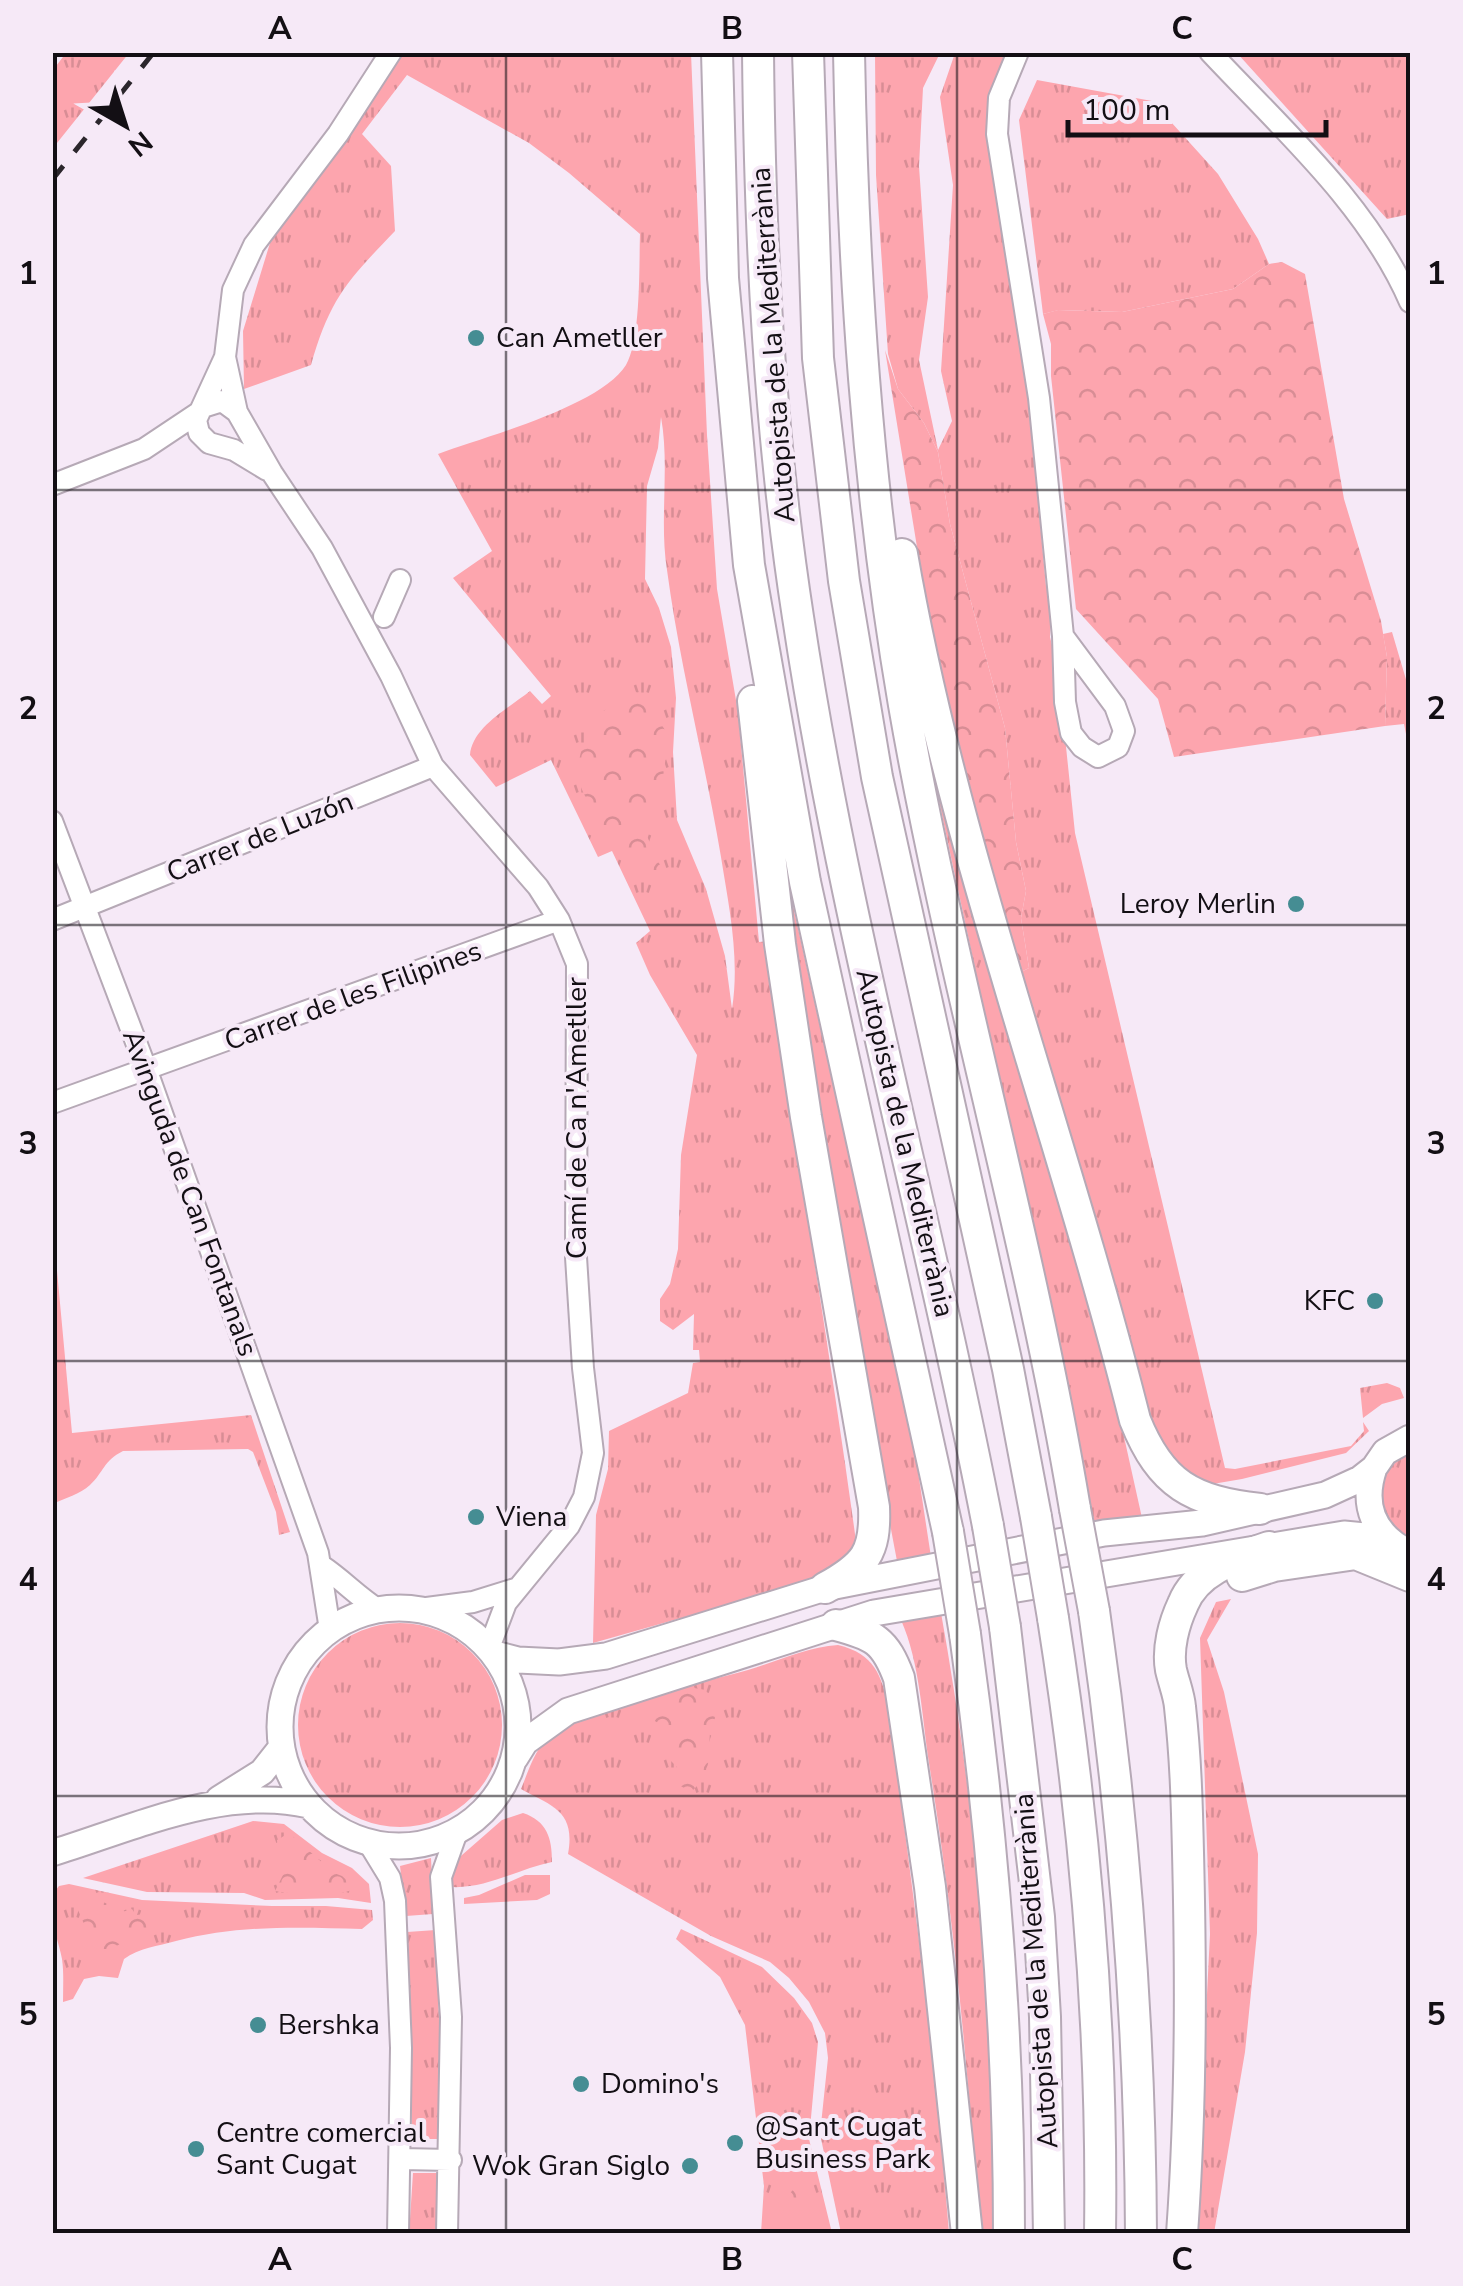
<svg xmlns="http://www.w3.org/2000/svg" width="1463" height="2286" font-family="'Nunito Sans',sans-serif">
  <defs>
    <pattern id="grass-tufts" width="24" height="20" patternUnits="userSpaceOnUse" patternTransform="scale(2.5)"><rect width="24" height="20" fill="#fda5ae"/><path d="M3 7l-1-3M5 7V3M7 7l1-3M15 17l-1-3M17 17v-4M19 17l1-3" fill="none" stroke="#d88d95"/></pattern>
    <pattern id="forest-crowns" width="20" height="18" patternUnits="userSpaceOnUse" patternTransform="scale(2.5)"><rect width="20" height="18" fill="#fda5ae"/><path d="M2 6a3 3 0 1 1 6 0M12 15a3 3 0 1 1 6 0" fill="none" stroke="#d88d95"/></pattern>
  </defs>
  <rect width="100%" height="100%" fill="#f6e9f7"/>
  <!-- grass -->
  <path fill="url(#grass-tufts)" fill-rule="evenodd" d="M66,53H129L53,148V70Z
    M402,53H691L707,435L717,589L738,712L759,942L769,941C793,1144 830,1346 857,1549L819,1579L593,1643L596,1515L608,1469L609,1431L688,1393L693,1363L700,1362L699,1350H693L694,1314L673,1330L660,1321V1299L670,1284L678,1249L681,1155L697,1055L650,975L636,943L650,931L612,851L598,857L551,760L496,787L470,755C472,727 509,708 530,691L542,704L551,696L453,578L492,551L438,454C484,437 601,406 626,365C641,340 639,265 640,234L569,173L529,143L407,75L362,134L391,166L395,231C348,280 330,298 311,365L244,389L243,331L270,243L388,76ZM661,417C670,467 659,520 667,570C680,667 705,761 721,857C729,907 740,958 732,1009L725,956L706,889L677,820L673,752L676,698L671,647L659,608L645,579L647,486L658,448Z
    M875,53H940L923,88L919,166L928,297L919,360L938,450L952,421L941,371L953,185L940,97L955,53H1005L987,105L1026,373L1046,586L1052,600L1050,637L1058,670L1075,833L1225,1468L1235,1469L1351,1446L1364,1431L1363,1422L1369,1431L1346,1453L1242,1479L1195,1487L1161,1457L1021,972L1029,968L1021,918L1026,891L1016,842L1005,728L950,524L938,452L924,423L898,389L888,354L876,175Z
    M1237,53H1410V214L1387,219Z
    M1037,80L1152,101L1218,174L1258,239L1269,264L1233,289L1122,312L1059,310L1043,314L1019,120Z
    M1392,632L1410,693V733L1406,734L1404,724L1385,726L1387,657L1383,634Z
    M915,690L1101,1333L1142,1518L1095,1525Z
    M787,879L915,1452L931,1557L897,1561C854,1334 812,1109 787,879Z
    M54,1238L72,1433L251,1415L290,1532L279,1535L276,1512L253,1452L248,1449L123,1451C103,1461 104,1472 90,1485C80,1494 65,1498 53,1504Z
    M1387,1383L1400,1388L1404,1398L1382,1404L1363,1418L1360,1388Z
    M1410,1452V1539C1374,1518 1372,1471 1410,1452Z
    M1231,1599L1207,1640L1224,1692L1258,1854L1257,1933L1245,2052L1214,2233L1195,2234L1210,1934L1200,1638L1216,1602Z
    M940,1607C977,1812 996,2025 993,2233H979C969,2076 954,1918 929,1763C922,1717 920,1663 901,1620Z
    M298 1725a102 102 0 1 1 204 0a102 102 0 1 1-204 0Z
    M838,1645C875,1654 881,1675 889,1708L934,2057L949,2233H841L820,2134L828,2058L825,2033L809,2002L789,1978L770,1962L711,1936L568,1854C576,1810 551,1806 521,1789C530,1767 536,1745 556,1730C602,1696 692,1687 748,1670C778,1661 807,1647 838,1645Z
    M523,1813C547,1821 552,1838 552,1862C518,1869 486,1889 451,1887L454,1862L502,1820Z
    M253,1821L284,1824L322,1853L352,1868L369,1884L371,1903L338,1898L265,1900L244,1893L147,1892L83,1878Z
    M431,1858L433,1914L406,1916L400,1866Z
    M525,1875H550V1894L537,1900L464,1904V1898L479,1895Z
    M69,1884L142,1900L272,1906H326L372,1910L373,1920L362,1929C297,1927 238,1925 176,1941C158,1946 139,1948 124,1959L118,1978L99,1976L84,1979L73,1999L63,2002C63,1987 64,1973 62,1959C58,1936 42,1906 59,1886Z
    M681,1929L762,1967L794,1998L812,2023L818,2042L809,2139L832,2233H761L764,2186L745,2025L720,1977L676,1939Z
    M436,1930L443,2139H412L407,1932Z
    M413,2173H440L438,2233L409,2234Z"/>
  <!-- forest -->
  <path fill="url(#forest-crowns)" d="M1282,262L1305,274L1344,499L1381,621L1387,657L1385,726L1174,757L1158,699L1076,609L1051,376V344L1043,314L1058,310L1122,312L1233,289L1269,264Z
    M885,350L898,389L924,423L938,452L950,524L1005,728L1016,842L1026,891L1021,918L1029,968L1021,972L985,859L929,621Z
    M628,689L641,694L669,736L658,810L647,836L658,862L674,882L661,890C645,882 635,866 624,852C612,837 581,797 579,780C574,744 601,708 628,689Z
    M694,1688L706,1690L715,1718L710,1732L708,1764L703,1780L691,1792L679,1785L677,1767L667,1757L675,1734L641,1712L659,1699Z
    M289,1833L334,1873L342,1876L356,1889L334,1895L320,1888L295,1894L275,1891L288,1865L278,1853L277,1840Z
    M86,1894C97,1903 113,1902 122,1912L132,1909L136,1915L155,1913L163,1923L110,1949H93L80,1937L87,1931L75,1903Z
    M798,2184L802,2214L801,2233H772C786,2218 782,2198 798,2184Z"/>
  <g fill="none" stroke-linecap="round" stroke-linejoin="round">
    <defs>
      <path id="minor" d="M1018,52L999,98L997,134L1039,398L1063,636L1065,702L1071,733L1082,747L1098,757L1118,747L1124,731L1115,706L1063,636
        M1210,52C1282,129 1368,205 1410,302
        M225,357L196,420L199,433L209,443L234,450L267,470
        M203,407L222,401L237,412L272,473L322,548L391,676L433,766L538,887L559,920L577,964L576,1257L583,1368L593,1453L584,1497L569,1526L506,1603L489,1648
        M237,412L225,357L233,290L254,245L338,134L391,52
        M52,485L144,449L198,413
        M384,617L400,580
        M52,821L147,1071L318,1553L330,1630
        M52,920L433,766
        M52,1103L559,920
        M322,1566C343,1580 358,1597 379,1610
        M419,1609L473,1602L515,1589
        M368,1842L390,1878L395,1901L401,2048L398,2234
        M401,2159L451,2160
        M447,2234L451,2017L441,1877L457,1832"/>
      <path id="major" d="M1374,1468C1361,1506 1374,1536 1410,1553
        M280 1727a119 119 0 1 1 238 0a119 119 0 1 1-238 0Z
        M495,1654L518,1660L559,1662L606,1656L825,1588L1104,1533L1202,1523L1325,1495L1360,1479L1374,1468L1385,1452L1410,1438
        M515,1758L525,1742L568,1711L874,1613L1344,1534L1386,1538
        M219,1799L262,1772L281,1748
        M52,1853C133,1828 225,1785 309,1805"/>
      <path id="highway" d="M717,52L723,278L749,565L805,882L948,1532
        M758,52C760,241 769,430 798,617C844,923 929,1222 988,1526
        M808,52L818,358L844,581L877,777L1008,1369L1036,1517
        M849,52C853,271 867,489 904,705C951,975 1030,1239 1075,1509
        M902,554C953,849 1062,1130 1135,1420C1161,1485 1192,1501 1260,1509
        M753,701L780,944L806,1117L874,1507C876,1553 865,1566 825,1588
        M1242,1576L1274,1566L1356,1554L1410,1576
        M1094,1611C1124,1818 1140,2024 1141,2234
        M1053,1618C1085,1821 1103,2028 1100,2234
        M836,1625C874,1635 885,1640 899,1678L930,1887L967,2234
        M1005,1627L1039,1917L1045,2017L1049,2234
        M965,1634C993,1833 1009,2032 1009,2234
        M1182,2234C1192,2094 1191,1954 1187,1814C1186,1778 1184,1743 1180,1707C1179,1695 1174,1683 1171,1670C1167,1649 1174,1623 1183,1604C1197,1569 1237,1558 1269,1547"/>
    </defs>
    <!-- minor casing -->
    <use href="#minor" stroke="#b6a9b6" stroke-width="24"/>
    <!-- major casing -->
    <use href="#major" stroke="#b6a9b6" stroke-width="29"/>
    <!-- highway casing -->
    <use href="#highway" stroke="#b6a9b6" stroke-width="34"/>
    <!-- minor -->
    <use href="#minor" stroke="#fff" stroke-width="20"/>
    <!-- major -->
    <use href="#major" stroke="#fff" stroke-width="25"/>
    <!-- highway -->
    <use href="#highway" stroke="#fff" stroke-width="30"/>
    <!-- rail -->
    <path stroke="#2b262c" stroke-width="5" stroke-dasharray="18 18" stroke-linecap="butt" d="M52,180L154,52"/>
    <defs>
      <path id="highway-bridge" d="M1075,1509L1094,1611
        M1036,1517L1053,1618
        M988,1526L1005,1627
        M948,1532L965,1634"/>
    </defs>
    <!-- highway-bridge casing -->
    <use href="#highway-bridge" stroke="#b6a9b6" stroke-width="34" stroke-linecap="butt"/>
    <!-- highway-bridge -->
    <use href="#highway-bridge" stroke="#fff" stroke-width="30"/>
  </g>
  <!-- grid -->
  <path fill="none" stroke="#130f14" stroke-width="2.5" stroke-opacity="0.55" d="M506,52V2234M957,52V2234M52,490H1410M52,925H1410M52,1361H1410M52,1796H1410"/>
  <!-- markers -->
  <g fill="#458d93" stroke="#f6e9f7" stroke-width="4">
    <circle cx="476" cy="338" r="10"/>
    <circle cx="1296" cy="904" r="10"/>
    <circle cx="1375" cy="1301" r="10"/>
    <circle cx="476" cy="1517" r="10"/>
    <circle cx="258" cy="2025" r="10"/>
    <circle cx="581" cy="2084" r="10"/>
    <circle cx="735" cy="2143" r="10"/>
    <circle cx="196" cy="2149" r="10"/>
    <circle cx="690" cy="2166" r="10"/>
  </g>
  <g text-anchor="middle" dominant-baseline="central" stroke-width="8" stroke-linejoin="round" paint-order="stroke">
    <!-- poi labels -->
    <g font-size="28" fill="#130f14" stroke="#f6e9f7" text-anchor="start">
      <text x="496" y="338">Can Ametller</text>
      <text x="1276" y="904" text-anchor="end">Leroy Merlin</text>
      <text x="1355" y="1301" text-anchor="end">KFC</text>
      <text x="496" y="1517">Viena</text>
      <text x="278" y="2025">Bershka</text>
      <text x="601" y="2084">Domino's</text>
      <text x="755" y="2127">@Sant Cugat<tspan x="755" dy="32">Business Park</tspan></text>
      <text x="216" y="2133">Centre comercial<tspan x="216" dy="32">Sant Cugat</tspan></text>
      <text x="670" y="2166" text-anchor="end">Wok Gran Siglo</text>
    </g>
    <!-- street labels -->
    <g font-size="28" fill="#130f14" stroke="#f6e9f7">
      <text transform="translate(773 345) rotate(-94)">Autopista de la Mediterrània</text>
      <text transform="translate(260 837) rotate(-22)">Carrer de Luzón</text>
      <text transform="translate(353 996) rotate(-20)">Carrer de les Filipines</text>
      <text transform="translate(577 1118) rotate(-90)">Camí de Ca n'Ametller</text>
      <text transform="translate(905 1143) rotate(77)">Autopista de la Mediterrània</text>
      <text transform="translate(190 1193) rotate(70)">Avinguda de Can Fontanals</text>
      <text transform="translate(1036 1971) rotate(-94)">Autopista de la Mediterrània</text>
    </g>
  </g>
  <!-- border -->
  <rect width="1463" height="2286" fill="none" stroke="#f6e9f7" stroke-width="110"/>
  <!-- north arrow -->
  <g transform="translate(125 125) rotate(141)" stroke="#f6e9f7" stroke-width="8" paint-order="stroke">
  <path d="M0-8L18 38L0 25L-18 38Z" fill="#130f14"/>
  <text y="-15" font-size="28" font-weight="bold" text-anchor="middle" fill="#130f14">N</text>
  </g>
  <!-- scale -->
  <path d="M1068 120v15h258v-15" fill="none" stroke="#130f14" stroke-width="5"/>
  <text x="1083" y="120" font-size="30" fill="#130f14" stroke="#f6e9f7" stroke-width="8" paint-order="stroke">100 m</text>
  <rect x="55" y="55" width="1353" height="2176" fill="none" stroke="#130f14" stroke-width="4"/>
  <g font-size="32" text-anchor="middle" font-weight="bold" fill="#130f14">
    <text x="280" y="39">A</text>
    <text x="732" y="39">B</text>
    <text x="1182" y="39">C</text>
    <text x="28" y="284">1</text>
    <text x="1436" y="284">1</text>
    <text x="28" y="719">2</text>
    <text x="1436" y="719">2</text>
    <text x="28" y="1154">3</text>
    <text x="1436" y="1154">3</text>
    <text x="28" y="1590">4</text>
    <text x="1436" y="1590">4</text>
    <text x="28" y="2025">5</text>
    <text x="1436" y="2025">5</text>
    <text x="280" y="2270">A</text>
    <text x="732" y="2270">B</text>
    <text x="1182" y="2270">C</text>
  </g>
</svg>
